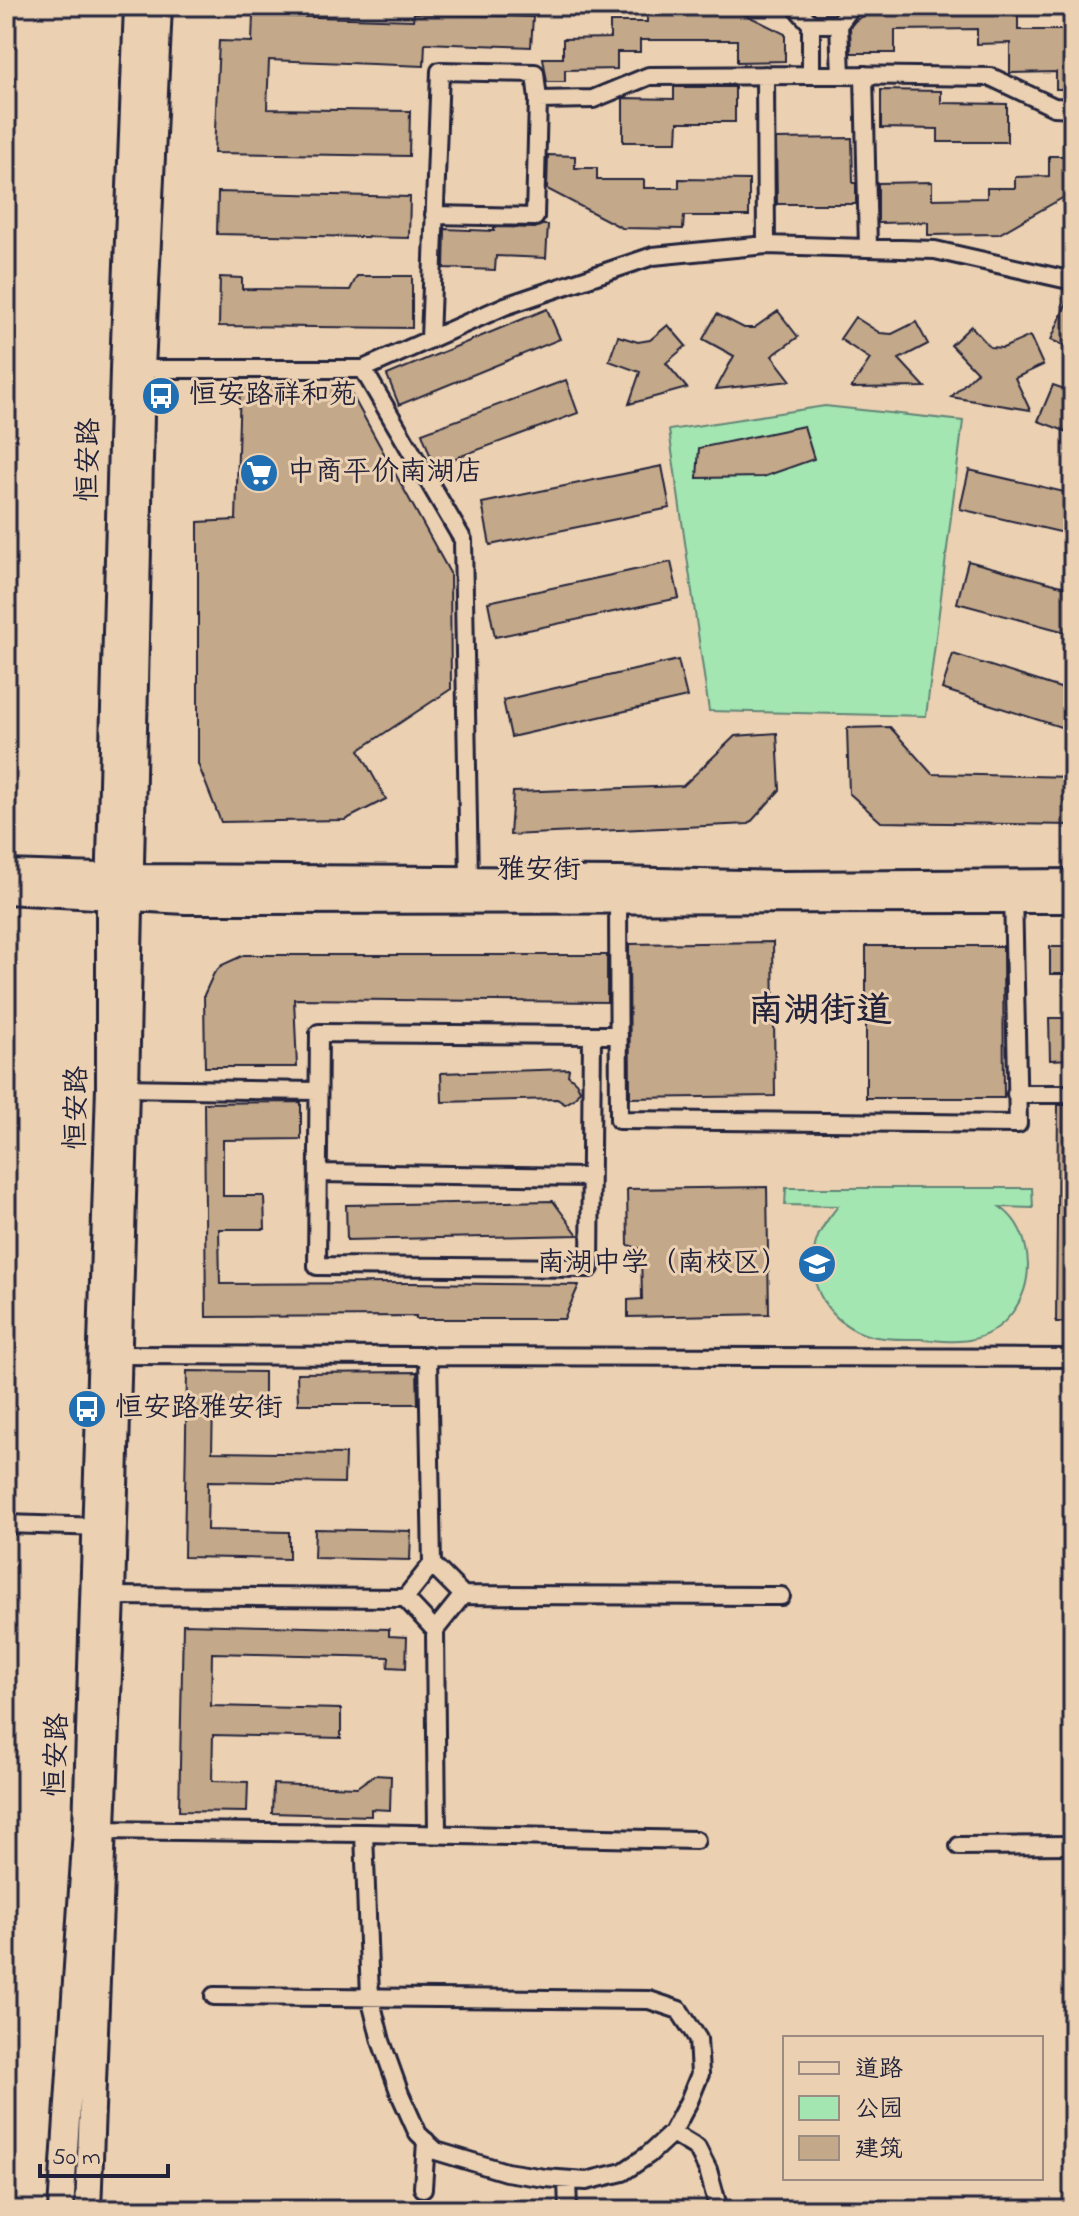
<svg xmlns="http://www.w3.org/2000/svg" width="1079" height="2216" font-family="'Indie Flower','LXGW WenKai TC',sans-serif">
  <rect width="100%" height="100%" fill="#ebd1b2"/>
  <filter id="ink" filterUnits="userSpaceOnUse"><feTurbulence type="fractalNoise" baseFrequency=".0125" numOctaves="2"/><feDisplacementMap in="SourceGraphic" scale="16" xChannelSelector="R" yChannelSelector="G"/><feConvolveMatrix kernelMatrix="1 2 1 2 8 2 1 2 1" color-interpolation-filters="sRGB"/></filter>
  <g filter="url(#ink)">
    <!-- green -->
    <path fill="#a3e6b1" stroke="#628476" stroke-width="2" d="M825,406L963,421L926,716L709,711L669,430Z
      M786,1188H1032L1033,1208L1000,1207C1019,1220 1027,1241 1028,1265C1028,1300 1005,1333 969,1340C954,1343 935,1340 920,1339C904,1339 887,1340 871,1336C830,1326 803,1283 816,1242C820,1228 830,1217 838,1206L785,1205Z"/>
    <!-- building -->
    <path fill="#c3a889" stroke="#22223b" stroke-width="2" d="M878,6H982V13H1018V30H1067L1071,47H1073V89H1056V72L1010,73V43L977,44V29L895,30V53H851L850,27L855,21Z
      M647,9H734L785,34V61L737,62V40H640V52H617V69L565,70V82H547L543,58H563V39L610,38V22H647Z
      M414,13L533,17L531,47L425,43L424,66L269,60L267,109L410,111L409,156L214,153L219,41L252,42L253,15L413,20Z
      M674,87H735V122H678L677,142H623V98L674,99Z
      M881,90L941,91V103L1007,104V142H938V129L881,128Z
      M852,138L853,183H856V204H777L776,139Z
      M548,155L575,156V168H597V180H644V188H679V179L749,180V216H684L683,229L622,228L547,189Z
      M1049,156H1073V192L999,234L928,235V222L878,223V183L932,182V199L987,198V188H1015V177L1049,176Z
      M218,192L410,197L409,238L217,234Z
      M542,225H548L546,258L496,256L495,270L444,268L445,229L494,231V227L535,228Z
      M357,276H412V328L219,326L220,277L242,278V289L350,290Z
      M1071,292H1073V349L1051,340Z
      M547,309L560,339L399,405L387,375Z
      M778,311L798,337L772,356L791,381L716,389L734,356L703,339L717,314L744,328H754Z
      M855,317L880,333L892,334L916,322L928,344L899,359L925,387L851,388L870,359L840,339Z
      M668,325L686,346L666,363L687,388L629,404L640,372L609,361L618,336L638,342L650,340Z
      M971,326L990,347L1003,348L1030,336L1043,365L1015,378L1030,410L951,397L977,372L951,345Z
      M566,380L578,413L434,466L422,433Z
      M240,385L347,386L450,573L451,689L359,750L386,799L345,820L221,822L198,764V522L236,520Z
      M1053,385L1073,392V434L1038,421Z
      M804,426L814,459L763,477L697,478L699,448Z
      M662,466L670,508L490,545L482,503Z
      M969,470L1073,494V535L960,509Z
      M968,561L1073,589V634L957,603Z
      M671,562L679,598L495,637L488,602Z
      M953,654L1073,692V731L942,689Z
      M678,660L687,697L511,737L503,700Z
      M890,727L932,774L1073,777V825L881,822L849,793L847,728Z
      M777,733L780,790L749,824L510,835L513,792L683,786L735,736Z
      M773,942L775,1096L630,1098L629,944Z
      M866,946H1003L1004,1098H866Z
      M1050,947H1073V974H1050Z
      M244,955H607V1002L294,999L297,1067H205L204,995L214,973L222,965Z
      M1049,1018H1073V1059L1050,1060Z
      M569,1069L568,1075L576,1082L580,1090L574,1099L565,1104L557,1099L442,1102L441,1073Z
      M301,1102V1139L223,1140V1196H264L265,1229H219L220,1284L412,1283L579,1285L564,1319H416V1316L206,1317L204,1103Z
      M1058,1105H1073V1322H1056Z
      M767,1187L769,1314L628,1317V1300L642,1299L641,1249L628,1245L627,1189Z
      M553,1201L578,1235L347,1240L346,1205Z
      M187,1371L264,1372V1404H213L212,1452L345,1454L344,1483L208,1481L207,1530L289,1532V1559L184,1557Z
      M417,1372L418,1404H298L297,1373Z
      M315,1529L411,1531L410,1560L314,1558Z
      M183,1624L389,1629V1636L407,1637L406,1668L388,1667L389,1657L212,1653L211,1706L341,1709V1738L213,1735L212,1781L248,1782L247,1812L179,1811Z
      M374,1775L391,1776L390,1810L371,1809V1816L272,1813L273,1784L357,1787Z"/>
    <g fill="none" stroke-linecap="round" stroke-linejoin="round">
      <defs>
        <path id="street" d="M795,6L811,24H839L852,6
          M811,24V75H841L839,24
          M765,75L766,245
          M841,75L991,77L1054,107L1073,108
          M864,75L868,248
          M434,215L535,217L538,100
          M430,339L440,71L535,73L538,100L593,99L649,76L811,75
          M132,369H363L505,306L653,256L766,245L935,250L1073,281
          M363,369L463,540L469,880
          M618,894L619,1120L1018,1124L1013,892
          M592,1035L590,1268L317,1266L319,1033L592,1035H619
          M119,1088L318,1091
          M1016,1094H1073
          M318,1173L590,1177
          M110,1355L1073,1358
          M6,1524L104,1527
          M432,1564L463,1595L781,1596
          M103,1596L405,1598L435,1630
          M405,1598L432,1564L428,1355
          M96,1830L364,1833L696,1840
          M437,1834L435,1630L463,1595
          M959,1846L1073,1845
          M214,1996L649,2000L679,2010L698,2039L700,2074L689,2101L672,2133L648,2155L623,2172L586,2181L545,2178L506,2172L436,2151L418,2134L400,2094L381,2041L370,1997L364,1833
          M672,2133L697,2148L708,2170L719,2210
          M567,2180L568,2210
          M423,2188L426,2141"/>
        <path id="secondary" d="M6,873L131,877L618,880L781,884L1073,882
          M6,891L186,901L1073,900
          M61,2210L86,1829L109,1087V897L123,369L137,6
          M88,2210L112,1596L126,1088L142,369L159,6"/>
      </defs>
      <!-- street casing -->
      <use href="#street" stroke="#22223b" stroke-width="22"/>
      <!-- secondary casing -->
      <use href="#secondary" stroke="#22223b" stroke-width="30"/>
      <!-- street -->
      <use href="#street" stroke="#ebd1b2" stroke-width="16"/>
      <!-- secondary -->
      <use href="#secondary" stroke="#ebd1b2" stroke-width="24"/>
    </g>
  </g>
  <!-- icons -->
  <defs>
    <symbol id="bus-disc" viewBox="-11 -11 22 22"><circle r="9.5" fill="#1f6fb2" stroke="#ebd1b2"/><path d="M-5-6H5V4H4V6H2V4H-2V6H-4V4H-5ZM-3.5-4V0h7V-4ZM-3.5 1.2v1.5H-2V1.2ZM2 1.2v1.5H3.5V1.2Z" fill="#fff"/></symbol>
    <symbol id="supermarket-disc" viewBox="-11 -11 22 22"><circle r="9.5" fill="#1f6fb2" stroke="#ebd1b2"/><path d="M-6-5.5h2.5l.6 2H6L4.5 2H-2.5L-4.4-4H-6ZM-1.5 3.2a1.3 1.3 0 1 0 .1 0ZM3 3.2a1.3 1.3 0 1 0 .1 0Z" fill="#fff"/></symbol>
    <symbol id="school-disc" viewBox="-11 -11 22 22"><circle r="9.5" fill="#1f6fb2" stroke="#ebd1b2"/><path d="M0-5L7-2L0 1L-7-2ZM-4 1L0 2.5L4 1V4Q0 6-4 4Z" fill="#fff"/></symbol>
  </defs>
  <g fill-rule="evenodd">
    <use href="#bus-disc" x="139" y="374" width="44" height="44"/>
    <use href="#supermarket-disc" x="237" y="451" width="44" height="44"/>
    <use href="#school-disc" x="795" y="1242" width="44" height="44"/>
    <use href="#bus-disc" x="65" y="1387" width="44" height="44"/>
  </g>
  <g text-anchor="middle" dominant-baseline="central" stroke-width="6" stroke-linejoin="round" paint-order="stroke">
    <!-- poi labels -->
    <g font-size="28" fill="#22223b" stroke="#ebd1b2" text-anchor="start">
      <text x="189" y="396">恒安路祥和苑</text>
      <text x="287" y="473">中商平价南湖店</text>
      <text x="789" y="1264" text-anchor="end">南湖中学（南校区）</text>
      <text x="115" y="1409">恒安路雅安街</text>
    </g>
    <!-- street labels -->
    <g font-size="28" fill="#22223b" stroke="#ebd1b2">
      <text transform="translate(90 460) rotate(-89)">恒安路</text>
      <text x="539" y="871">雅安街</text>
      <text transform="translate(78 1108) rotate(-89)">恒安路</text>
      <text transform="translate(58 1755) rotate(-88)">恒安路</text>
    </g>
    <!-- district labels -->
    <g font-size="36" font-weight="bold" fill="#22223b" stroke="#ebd1b2">
      <text x="820" y="1012">南湖街道</text>
    </g>
  </g>
  <!-- margin -->
  <rect width="1079" height="2216" fill="none" stroke="#ebd1b2" stroke-width="32"/>
  <rect x="16" y="16" width="1047" height="2184" fill="none" stroke="#22223b" stroke-width="3" filter="url(#ink)"/>
  <!-- legend -->
  <rect x="783" y="2036" width="260" height="144" fill="#ebd1b2" stroke="#9b8b82" stroke-width="2"/>
  <rect x="799" y="2062" width="40" height="12" fill="#ebd1b2" stroke="#9b8b82" stroke-width="2"/>
  <text x="855" y="2076" font-size="24" fill="#22223b">道路</text>
  <rect x="799" y="2096" width="40" height="24" fill="#a3e6b1" stroke="#9b8b82" stroke-width="2"/>
  <text x="855" y="2116" font-size="24" fill="#22223b">公园</text>
  <rect x="799" y="2136" width="40" height="24" fill="#c3a889" stroke="#9b8b82" stroke-width="2"/>
  <text x="855" y="2156" font-size="24" fill="#22223b">建筑</text>
  <!-- scale -->
  <path d="M40 2164v12h128v-12" fill="none" stroke="#22223b" stroke-width="4"/>
  <text x="52" y="2164" font-size="24" fill="#22223b" stroke="#ebd1b2" stroke-width="6" paint-order="stroke">50 m</text>
</svg>
